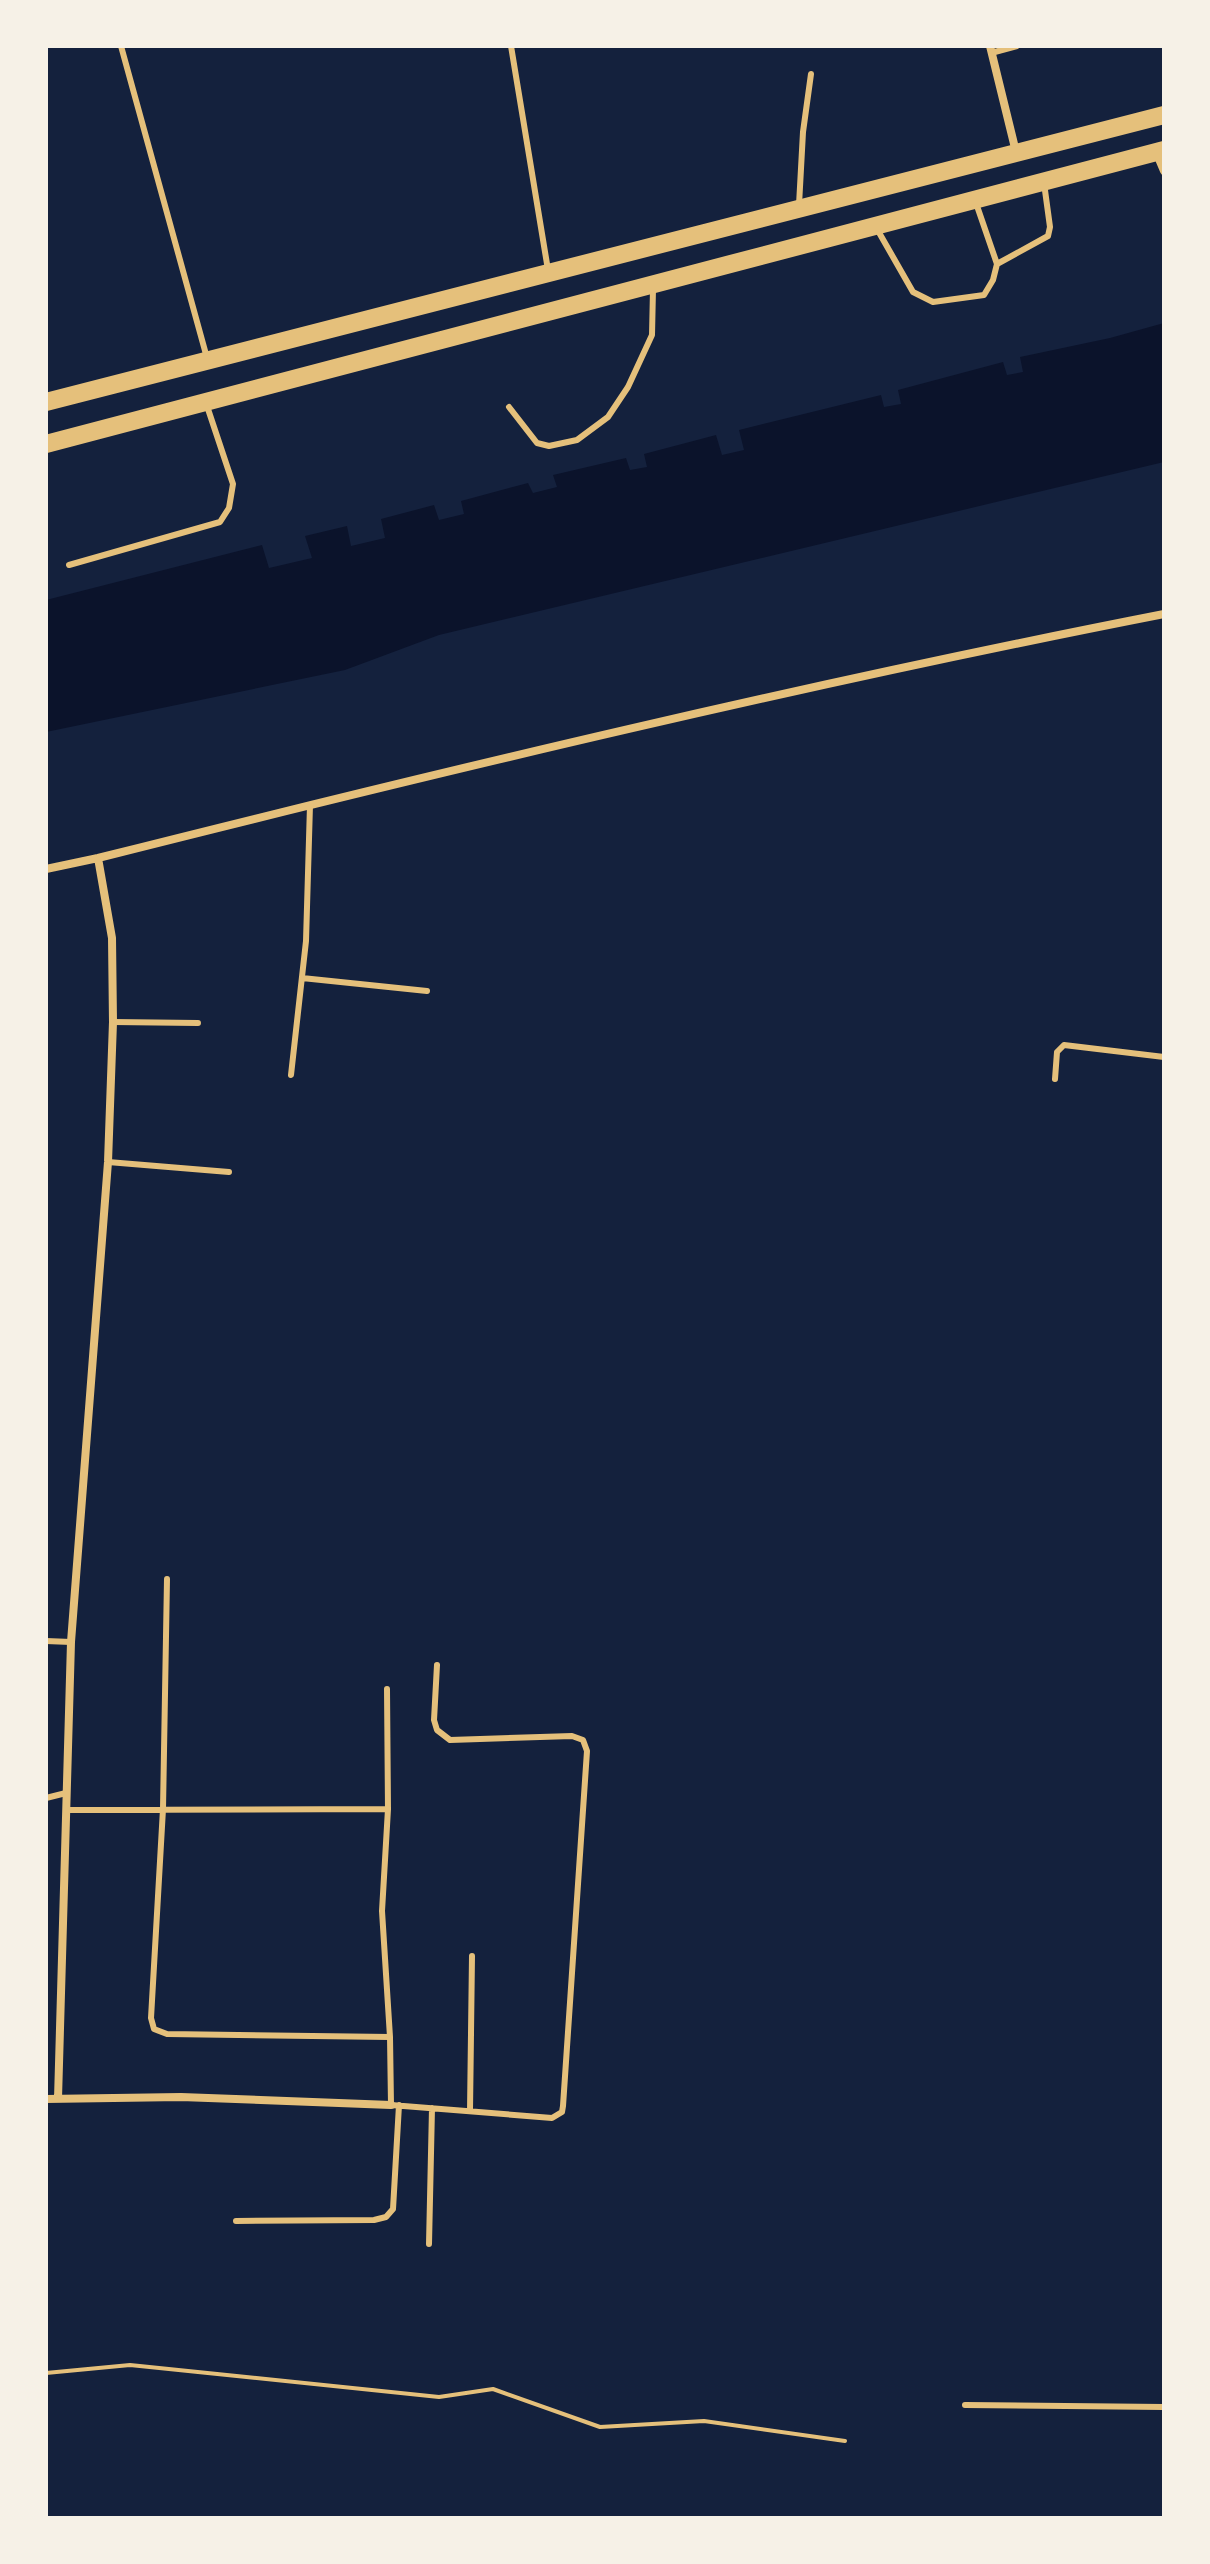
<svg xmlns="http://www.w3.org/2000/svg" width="1210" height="2564" font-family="Quicksand,sans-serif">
  <rect width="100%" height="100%" fill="#14213d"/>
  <!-- water -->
  <path fill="#0b132b" d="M1164,323V462L439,635L345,670L46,732V600L262,545L269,568L312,558L305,536L347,526L351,546L385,538L381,519L434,505L439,520L464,514L461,501L528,483L533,493L557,487L553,475L626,458L630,470L647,467L644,454L716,435L722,455L744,450L739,430L881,395L884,407L901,404L898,390L1003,362L1007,375L1023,372L1020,357L1110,338Z"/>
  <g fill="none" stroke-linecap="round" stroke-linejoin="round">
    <!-- path -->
    <path stroke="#e5c07b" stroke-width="4" d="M46,2373L130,2365L439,2397L493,2389L600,2427L704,2421L845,2441"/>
    <!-- service -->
    <path stroke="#e5c07b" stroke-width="6" d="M121,46L207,358
      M511,46L548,270
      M991,53L1017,46
      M799,205L803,132L811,74
      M877,229L913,292L933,302L984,295L993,280L997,264L976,203
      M997,264L1048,236L1050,227L1044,183
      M509,407L537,443L549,446L577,440L608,417L628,387L652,335L653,289
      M69,565L220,522L229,508L233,484L207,406
      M302,978L427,991
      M113,1022L198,1023
      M291,1075L306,941L310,805
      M1055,1079L1057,1052L1064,1045L1164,1057
      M108,1162L229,1172
      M167,1579L163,1809L151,2018L154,2029L167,2034L390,2037L391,2105L552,2118L562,2112L563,2106L587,1751L583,1740L572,1736L450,1740L437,1730L434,1720L437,1665
      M46,1641L71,1642
      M387,1689L388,1809L382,1911L390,2037
      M46,1798L66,1793
      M66,1810L388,1809
      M470,2111L472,1956
      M236,2221L374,2220L386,2217L393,2209L399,2105
      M429,2244L432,2108
      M965,2405L1164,2407"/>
    <!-- minor -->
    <path stroke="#e5c07b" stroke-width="8" d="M990,46L1016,152
      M1156,152L1164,171
      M46,869L98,858C451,769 806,684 1164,614
      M46,2099L181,2097L391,2105
      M58,2099L71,1642L108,1162L113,1022L112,938L98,858"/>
    <!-- primary -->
    <path stroke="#e5c07b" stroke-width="18" d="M46,402L1164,115
      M46,444L1164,150"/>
  </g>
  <!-- border -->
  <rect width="1210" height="2564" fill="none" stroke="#f6f1e7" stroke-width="96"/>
</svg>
